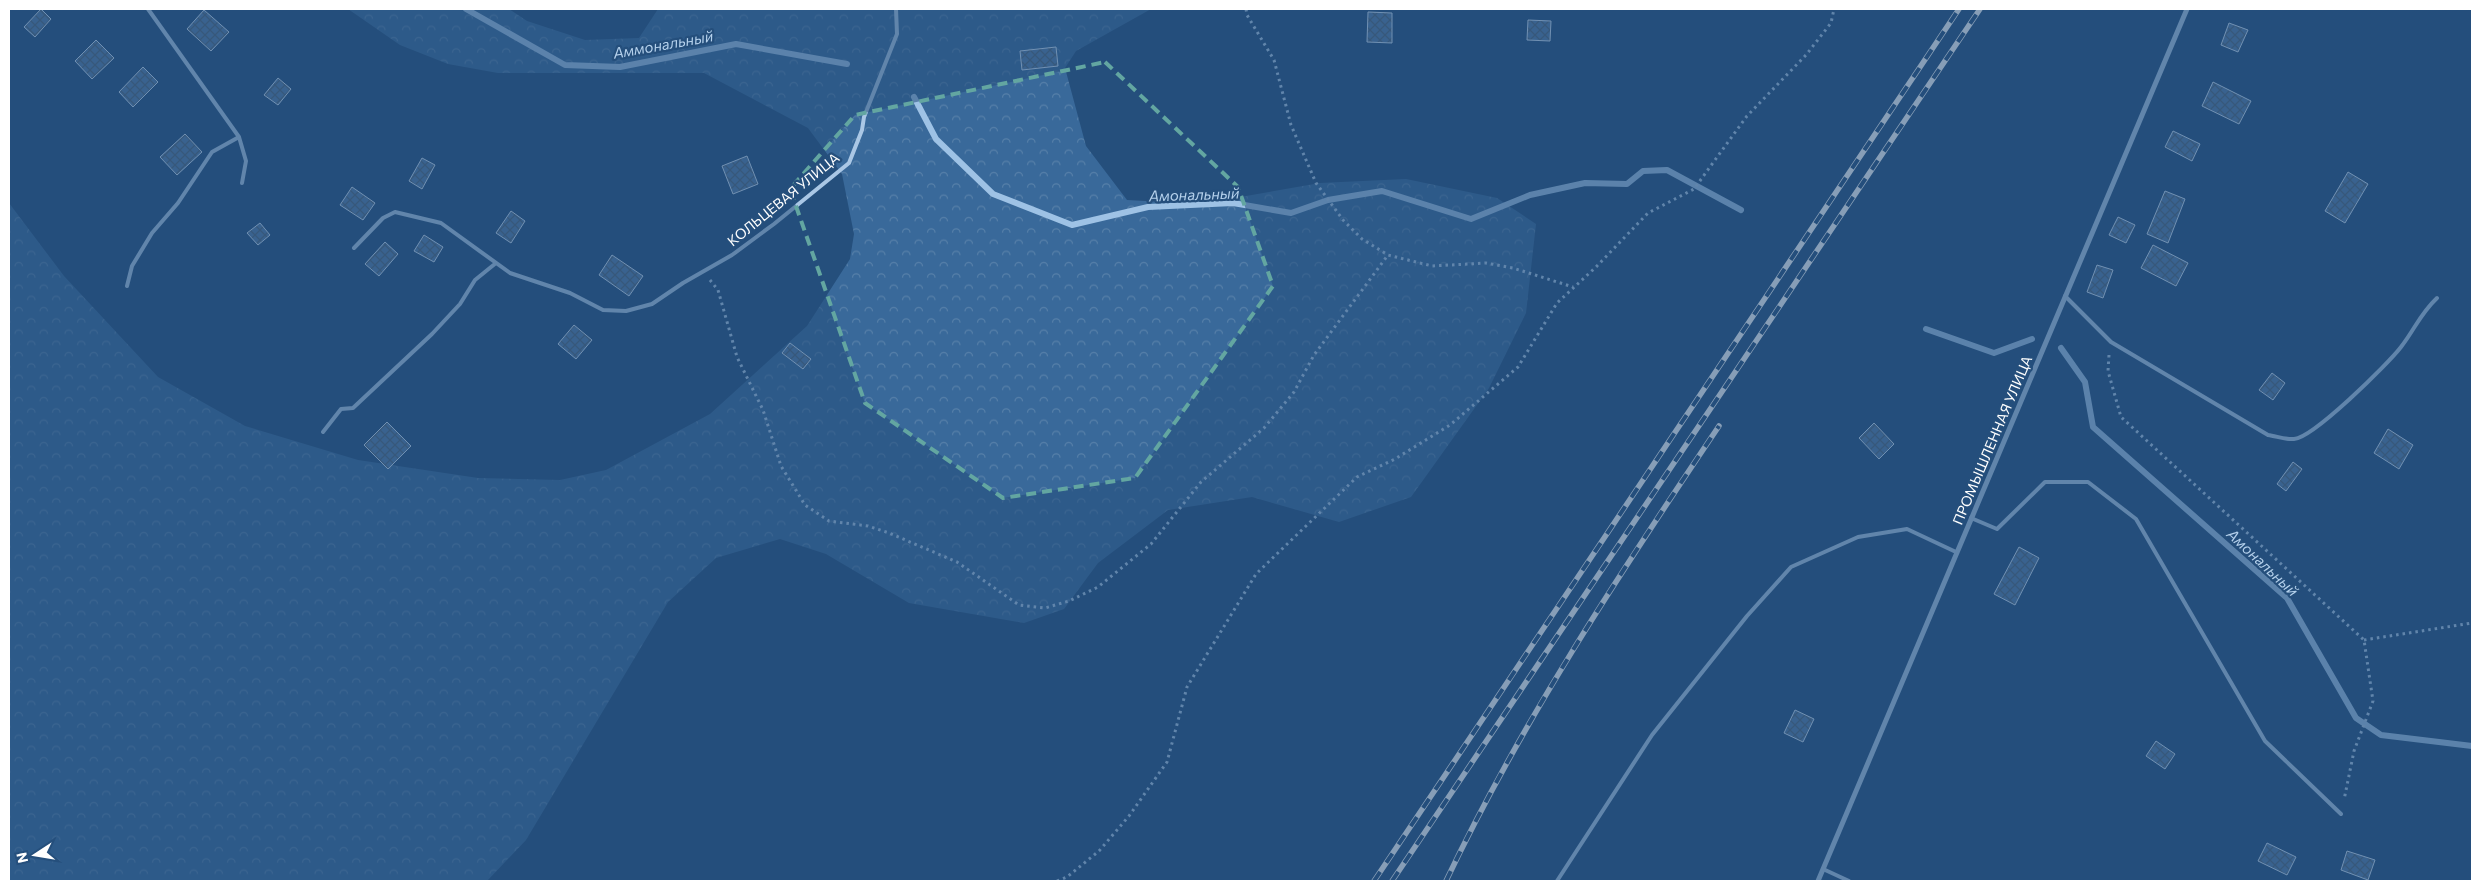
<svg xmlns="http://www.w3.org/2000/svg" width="2481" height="890" font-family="Commissioner,sans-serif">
  <defs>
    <pattern id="forest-crowns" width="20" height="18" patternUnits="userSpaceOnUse" patternTransform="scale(1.25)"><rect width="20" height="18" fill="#39699a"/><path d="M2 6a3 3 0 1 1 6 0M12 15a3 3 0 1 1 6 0" fill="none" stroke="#5780a9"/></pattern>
    <pattern id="building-cross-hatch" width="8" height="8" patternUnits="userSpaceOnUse" patternTransform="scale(1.25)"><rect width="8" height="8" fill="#527ba7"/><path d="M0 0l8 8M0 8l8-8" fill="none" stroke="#4f647a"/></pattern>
  </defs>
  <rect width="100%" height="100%" fill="#254f7c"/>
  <!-- forest -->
  <path fill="url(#forest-crowns)" d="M348,9H509L527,21L585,40L639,38L658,9H1151L1076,51L1065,68L1086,146L1127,200L1200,204L1320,183L1406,179L1497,198L1536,224L1526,313L1489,388L1411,497L1339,522L1252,497L1168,510L1098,563L1064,609L1024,623L909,603L826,554L780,539L716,558L668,602L526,840L487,881H9V203L64,276L158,377L245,426L358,460L478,478L560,480L606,470L710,414L807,326L850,259L854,234L842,174L808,128L704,73H498L448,64L400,45Z"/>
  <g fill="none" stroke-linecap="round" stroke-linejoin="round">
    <!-- stream -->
    <path stroke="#9ec2e5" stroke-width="6" d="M466,9L565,65L620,67L736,44L847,64
      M914,97L936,139L993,194L1072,225L1148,207L1233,203L1291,213L1328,200L1382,191L1471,219L1530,195L1585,183L1627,184L1643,171L1667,170L1741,210
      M1926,329L1994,353L2032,339
      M2061,348L2085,382L2093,427L2287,598L2356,718L2381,735L2472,746"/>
  </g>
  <!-- building -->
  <path fill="url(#building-cross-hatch)" stroke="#cde0f4" d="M41,9L51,19L35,37L24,27Z
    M204,10L229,32L211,51L187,29Z
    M1368,12L1392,13V43L1367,42Z
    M1528,20L1551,21L1550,41L1527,40Z
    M2229,23L2248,30L2238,52L2221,45Z
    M96,40L114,58L92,79L75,61Z
    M1056,47L1058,66L1022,70L1020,51Z
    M143,67L158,82L133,107L119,92Z
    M278,78L291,89L278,105L264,95Z
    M2213,82L2251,101L2239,124L2202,106Z
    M2173,131L2200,144L2192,161L2165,147Z
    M185,134L202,152L177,175L160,157Z
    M747,156L758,184L733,194L722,166Z
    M422,158L435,165L422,189L409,181Z
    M2348,172L2368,184L2345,223L2325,211Z
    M352,187L375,203L363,220L340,205Z
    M2165,191L2185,199L2168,243L2147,234Z
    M511,211L525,221L511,243L496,233Z
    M2118,217L2135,225L2126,243L2109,235Z
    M260,223L270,235L258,245L247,233Z
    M424,235L443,247L434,262L414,251Z
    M385,242L398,254L379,276L365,264Z
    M2153,245L2188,263L2176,286L2141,268Z
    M612,255L643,276L629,296L599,275Z
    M2097,265L2113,270L2103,298L2087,292Z
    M574,325L592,340L576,359L558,344Z
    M790,343L811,359L803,369L782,353Z
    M2272,373L2285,383L2273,400L2259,390Z
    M387,422L411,446L388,469L364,445Z
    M1874,423L1894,444L1879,459L1859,438Z
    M2388,429L2413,445L2399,469L2374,453Z
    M2293,462L2302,469L2286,491L2277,484Z
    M2019,547L2039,558L2015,605L1994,594Z
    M1795,710L1814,719L1803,742L1784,733Z
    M2156,741L2175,754L2165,769L2146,756Z
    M2267,843L2296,857L2287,875L2258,861Z
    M2347,851L2375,860L2368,880L2341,870Z"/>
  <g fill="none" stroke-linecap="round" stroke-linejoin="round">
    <!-- path -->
    <path stroke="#aac7e5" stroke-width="3" stroke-dasharray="2.5 4" stroke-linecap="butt" d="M1246,9L1247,15L1274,60L1291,125L1316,183L1343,220L1362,239L1388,255L1432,266L1486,263L1513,268L1573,287
      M710,280L718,290L737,357L763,410L781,466L805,505L829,521L868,526L889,533L957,562L1019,605L1045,608L1069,601L1098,587L1151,544L1201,482L1264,428L1294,392L1314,355L1388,255
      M2109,355L2108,371L2121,417L2364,640L2373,701L2354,751L2344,800
      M2364,640L2472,623
      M1057,881L1067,877L1099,851L1129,816L1167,762L1187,687L1256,574L1357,477L1395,459L1450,425L1518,367L1557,303L1596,267L1648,213L1694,189L1747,116L1806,55L1831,23L1834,9"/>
    <!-- service -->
    <path stroke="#aac7e5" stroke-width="4" d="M148,9L239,137L246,161L242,183
      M354,248L383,218L395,212L441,223L510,273L570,293L603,310L626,311L652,304L683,283L732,255L774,224L849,163L862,130L864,117L897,34L896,9
      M127,286L132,266L152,233L178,203L212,152L239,137
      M2065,296L2111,342L2268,435C2276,436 2286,440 2294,439C2313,438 2388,364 2401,347C2415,329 2420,314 2437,298
      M323,432L341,409L353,408L432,334L460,304L475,280L496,263
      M1971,518L1997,529L2045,482H2088L2136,519L2265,741L2341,814
      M1823,869L1849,881
      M1557,881L1652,735L1747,616L1791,567L1858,537L1907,529L1956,552"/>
    <!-- minor -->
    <path stroke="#aac7e5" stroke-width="5" d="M1818,881L2187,9"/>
    <defs>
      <path id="rail" d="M1374,881L1959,9
        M1392,881L1980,9
        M1446,881C1522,721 1620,573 1719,426"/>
    </defs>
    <!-- rail casing -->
    <use href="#rail" stroke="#fff" stroke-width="5.5"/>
    <!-- rail -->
    <use href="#rail" stroke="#254f7c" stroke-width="4" stroke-dasharray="11" stroke-linecap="butt"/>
  </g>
  <!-- marked area -->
  <path d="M0 0H2481V890H0ZM1105,62L1238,187L1273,286L1135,478L1003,498L865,403L790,189L855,115Z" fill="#254f7c" fill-opacity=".55" fill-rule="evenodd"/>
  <path fill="none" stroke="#63a6a1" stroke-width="4" stroke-dasharray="10 6" stroke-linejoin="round" d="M1105,62L1238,187L1273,286L1135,478L1003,498L865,403L790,189L855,115Z"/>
  <g text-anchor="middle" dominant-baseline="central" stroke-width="4.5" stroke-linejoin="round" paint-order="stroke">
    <!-- street labels -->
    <g font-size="14" fill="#fff" stroke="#254f7c">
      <text transform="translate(783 199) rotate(-39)">КОЛЬЦЕВАЯ УЛИЦА</text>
      <text transform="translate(1992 440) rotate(-67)">ПРОМЫШЛЕННАЯ УЛИЦА</text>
    </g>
    <!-- water labels -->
    <g font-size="15" font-style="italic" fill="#b5d1ec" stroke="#254f7c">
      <text transform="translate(663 44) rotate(-10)">Аммональный</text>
      <text transform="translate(1194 194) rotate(-2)">Амональный</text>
      <text transform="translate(2263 562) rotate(43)">Амональный</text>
    </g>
  </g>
  <!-- border -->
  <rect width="2481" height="890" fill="none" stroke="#ffffff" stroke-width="20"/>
  <!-- north arrow -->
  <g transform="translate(35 855) rotate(258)" stroke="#254f7c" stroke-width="4" paint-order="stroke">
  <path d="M0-4L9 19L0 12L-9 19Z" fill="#ffffff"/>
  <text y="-8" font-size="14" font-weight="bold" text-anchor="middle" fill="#ffffff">N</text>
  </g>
</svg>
